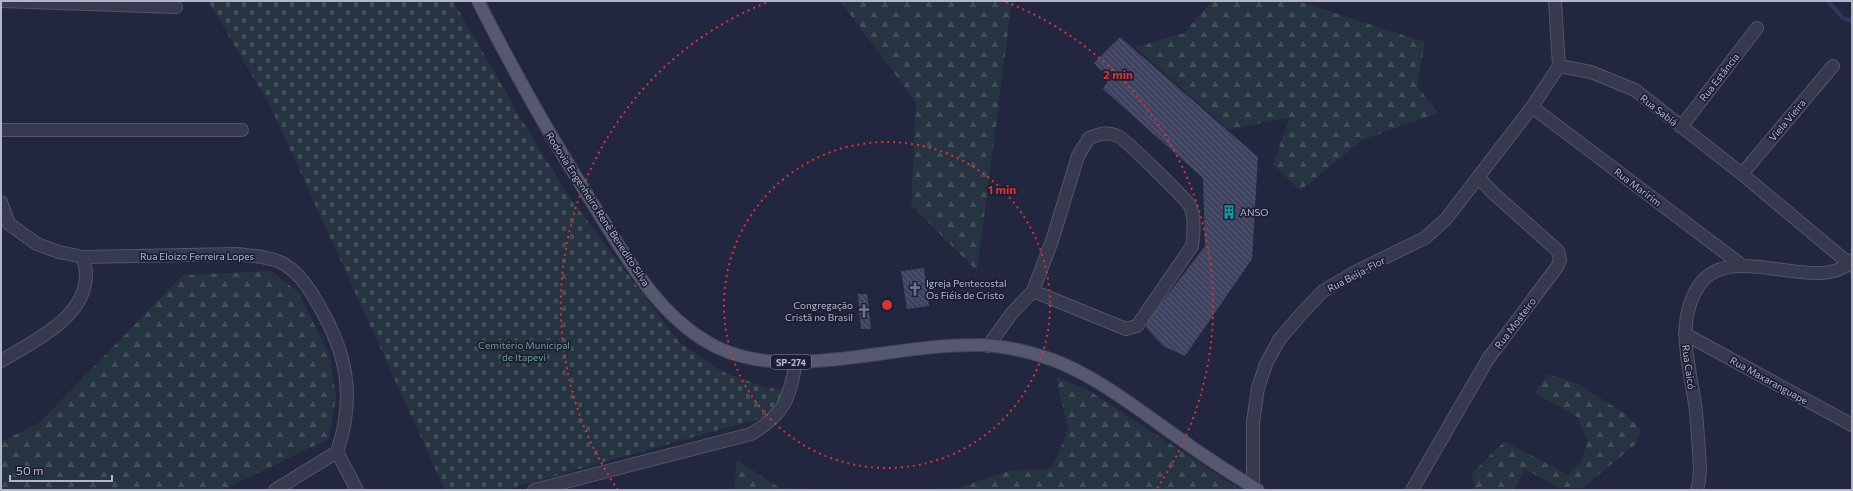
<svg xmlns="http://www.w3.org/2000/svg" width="1853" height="491" font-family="Commissioner,sans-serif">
  <defs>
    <pattern id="forest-firs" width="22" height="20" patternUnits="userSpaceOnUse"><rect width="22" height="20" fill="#253440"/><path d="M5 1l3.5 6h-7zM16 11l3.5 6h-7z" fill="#424f5a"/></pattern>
    <pattern id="cemetery-stones" width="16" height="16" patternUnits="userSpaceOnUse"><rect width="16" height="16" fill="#253440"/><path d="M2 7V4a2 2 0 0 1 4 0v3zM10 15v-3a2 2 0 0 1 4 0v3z" fill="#424f5a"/></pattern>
    <pattern id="building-back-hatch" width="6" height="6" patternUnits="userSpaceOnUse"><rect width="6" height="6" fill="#3f4260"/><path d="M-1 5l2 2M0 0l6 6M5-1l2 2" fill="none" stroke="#585b75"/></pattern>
  </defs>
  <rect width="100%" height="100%" fill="#23263f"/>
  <!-- forest -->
  <path fill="url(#forest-firs)" d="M840,1H1012L977,271L911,205L916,102Z
    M1212,1H1298L1425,42L1417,86L1438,113L1362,140L1300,191L1273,164L1290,117L1229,130L1135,47L1184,33Z
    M271,271L298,292L330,356L336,397L329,439L222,490H1V442L40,422L183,275Z
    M1548,374L1578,384L1621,411L1641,429L1636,444L1582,488L1557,487L1523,468L1522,475L1514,490H1474L1472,473L1505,441L1568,475L1581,462L1588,441L1577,417L1535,393Z
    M1056,377L1088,390L1241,490H915L958,488L1008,471L1052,468L1068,430Z
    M737,460L780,488L839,490H734Z"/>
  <!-- cemetery -->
  <path fill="url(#cemetery-stones)" d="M208,1H453L523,122L567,194L680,343L721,371L767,388L784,389L779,402L765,417L504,490H445L270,105Z"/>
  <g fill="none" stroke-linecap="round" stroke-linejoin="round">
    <!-- stream -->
    <path stroke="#303561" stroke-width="4" d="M1828,1L1843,18L1852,21"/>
  </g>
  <!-- building -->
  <path fill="url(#building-back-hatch)" d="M1120,37L1258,157L1252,259L1185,356L1163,346L1146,327L1147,322L1205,246L1203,178L1103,89L1109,79L1094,63Z
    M924,268L929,306L907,309L901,271Z
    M858,294H867L871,329H861Z"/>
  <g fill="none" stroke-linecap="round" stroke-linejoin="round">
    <defs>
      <path id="minor" d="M1,1L176,7
        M1555,1L1559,66
        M1559,66L1591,72L1635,90L1742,174L1852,266
        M1532,107L1743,266
        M1681,127L1757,28
        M1,130H242
        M1742,174L1833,66
        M1,202L9,224L37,244L59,252L83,257L237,254C252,256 269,256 282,263C299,272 309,288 318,304C347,353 356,397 337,452L357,490
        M1685,334L1852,425
        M988,346L1012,313L1033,291L1052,241L1078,156L1089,138C1100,134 1107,131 1118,136C1125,139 1187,200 1190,206C1195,218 1194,233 1192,246L1137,326L1126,329L1033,291
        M1,361C32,342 86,318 86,275C86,269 84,263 83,257
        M1253,487V422L1258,388L1266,364L1279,340L1302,313L1323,291L1357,271L1425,238L1446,219L1532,107L1559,66
        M275,490L337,452
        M534,490L751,434C785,414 789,399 796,362
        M1412,490L1488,359L1557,267L1560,260L1558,251L1491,191L1479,178
        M1697,490C1701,477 1700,464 1699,451C1698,438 1697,424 1696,411C1691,369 1673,323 1700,284C1733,239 1821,297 1852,260"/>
      <path id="major" d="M478,1C513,70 551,138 593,204C625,255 655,312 709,343C734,358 768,363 797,362C856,361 914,345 973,345C996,344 1017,349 1038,355C1085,368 1131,404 1169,431C1198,452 1228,472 1258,490"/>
    </defs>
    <!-- minor casing -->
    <use href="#minor" stroke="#52546a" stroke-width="14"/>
    <!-- major casing -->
    <use href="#major" stroke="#404258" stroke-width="14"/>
    <!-- minor -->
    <use href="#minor" stroke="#37394f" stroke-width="12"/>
    <!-- major -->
    <use href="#major" stroke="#55586f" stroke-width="12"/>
  </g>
  <!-- distance rings -->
  <g fill="none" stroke="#d23638" stroke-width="2" stroke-dasharray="2 4">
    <circle cx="887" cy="305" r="163"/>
    <path d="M618 490A326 326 0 0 1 768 2M1006 2A326 326 0 0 1 1156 490"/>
  </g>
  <!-- icons -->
  <defs>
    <symbol id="building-bare" viewBox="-9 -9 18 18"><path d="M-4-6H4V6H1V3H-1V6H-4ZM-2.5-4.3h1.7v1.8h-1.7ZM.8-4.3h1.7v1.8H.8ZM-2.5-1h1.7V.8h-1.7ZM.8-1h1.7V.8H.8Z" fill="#0f9aa8" stroke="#1c1e34" stroke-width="2.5" paint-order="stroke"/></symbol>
    <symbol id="church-bare" viewBox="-9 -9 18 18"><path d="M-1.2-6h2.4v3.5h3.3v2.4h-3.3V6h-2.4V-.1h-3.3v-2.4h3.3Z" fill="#6b7280" stroke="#1c1e34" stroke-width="2.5" paint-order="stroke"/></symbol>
  </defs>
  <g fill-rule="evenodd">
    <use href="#building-bare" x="1219" y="202" width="20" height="20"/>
    <use href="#church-bare" x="905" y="279" width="20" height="20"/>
    <use href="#church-bare" x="854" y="301" width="20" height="20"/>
  </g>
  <g text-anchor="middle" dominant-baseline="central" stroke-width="3.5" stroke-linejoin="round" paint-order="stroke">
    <!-- shield labels -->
    <rect fill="#1c1e34" stroke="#86889d" stroke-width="1" x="771" y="355" width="40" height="14" rx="3"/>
    <g font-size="9" font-weight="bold" fill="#b3b5ca">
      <text x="791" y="362">SP-274</text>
    </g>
    <!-- street labels -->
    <g font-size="10" fill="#b3b5ca" stroke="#1c1e34">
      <text transform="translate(1719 77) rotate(-52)">Rua Estância</text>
      <text transform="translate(1659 110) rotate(38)">Rua Sabiá</text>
      <text transform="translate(1787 120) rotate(-50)">Viela Vieira</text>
      <text transform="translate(1638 187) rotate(37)">Rua Maririm</text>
      <text transform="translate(598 209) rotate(57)">Rodovia Engenheiro Renê Benedito Silva</text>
      <text x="197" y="256">Rua Eloizo Ferreira Lopes</text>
      <text transform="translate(1356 274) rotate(-28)">Rua Beija-Flor</text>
      <text transform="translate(1515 323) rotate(-53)">Rua Mosteiro</text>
      <text transform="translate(1689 367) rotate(82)">Rua Caicó</text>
      <text transform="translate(1769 380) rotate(29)">Rua Maxaranguape</text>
    </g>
    <!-- poi labels -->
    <g font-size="10" fill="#b3b5ca" stroke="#1c1e34" text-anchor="start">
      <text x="1240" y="212">ANSO</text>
      <text x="926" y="283">Igreja Pentecostal<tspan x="926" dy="12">Os Fiéis de Cristo</tspan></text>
      <text x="853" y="305" text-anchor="end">Congregação<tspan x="853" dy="12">Cristã no Brasil</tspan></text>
    </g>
    <!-- park labels -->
    <g font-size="10" fill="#699c85" stroke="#1c1e34">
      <text x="524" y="345">Cemitério Municipal<tspan x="524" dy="12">de Itapevi</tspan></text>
    </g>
  </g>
  <circle cx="887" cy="305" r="6" fill="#d23638" stroke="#1c1e34" stroke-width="2"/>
  <g font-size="12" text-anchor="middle" font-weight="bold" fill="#d23638" stroke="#1c1e34" stroke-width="3.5" stroke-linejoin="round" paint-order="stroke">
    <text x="1118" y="79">2 min</text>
    <text x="1002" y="194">1 min</text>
  </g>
  <!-- border -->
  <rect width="1853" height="491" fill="none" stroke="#b3b5ca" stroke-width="4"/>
  <!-- scale -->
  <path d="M10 475v6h102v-6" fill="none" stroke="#b3b5ca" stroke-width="2"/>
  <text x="16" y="475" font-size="12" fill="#b3b5ca" stroke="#1c1e34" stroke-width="3" paint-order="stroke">50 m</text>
</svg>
